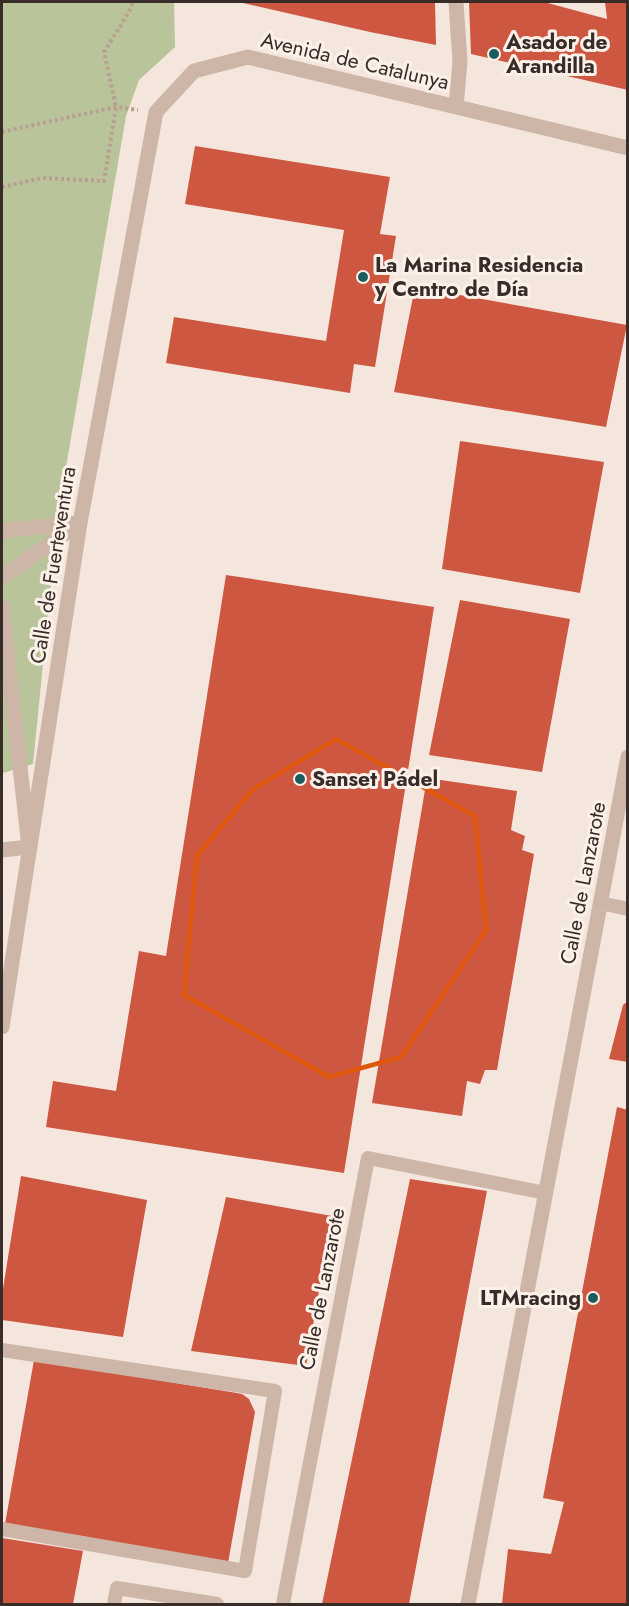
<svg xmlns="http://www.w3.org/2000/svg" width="629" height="1606" font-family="Jost,sans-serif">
  <rect width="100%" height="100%" fill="#f4e6dc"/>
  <!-- green -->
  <path fill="#b9c49b" d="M2,2H174L175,47L139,80L126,116L58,514L33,764L3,773Z"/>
  <!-- building -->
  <path fill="#cd5740" d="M239,2H435L436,45L370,32Z
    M469,2H544L607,19L605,2H628V90L471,54Z
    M195,146L390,177L380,234L396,236L375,367L354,364L350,393L166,363L174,317L326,341L344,230L185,204Z
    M415,287L627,325L606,427L394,392Z
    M460,441L604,462L580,593L442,569Z
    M226,575L434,607L344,1173L46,1127L53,1081L116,1091L139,951L166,956Z
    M460,600L570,619L542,772L429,755Z
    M427,778L517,791L511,830L525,836L522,850L534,854L497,1070H485L480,1084L467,1081L462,1116L372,1103Z
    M628,1001V1062L609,1059L623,1005Z
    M617,1107L628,1110V1604H502L508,1549L551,1554L564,1502L543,1498Z
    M21,1176L147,1200L123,1337L2,1320V1295Z
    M410,1179L487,1191L409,1604H322Z
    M226,1197L332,1216L306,1366L191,1351Z
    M34,1360L231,1392L242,1394L249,1399L255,1412L228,1563L5,1524Z
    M2,1538L83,1551L73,1604H2Z"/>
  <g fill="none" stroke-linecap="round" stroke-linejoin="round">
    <!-- path -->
    <path stroke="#b89f91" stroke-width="4" stroke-dasharray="3 3" stroke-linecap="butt" d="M2,132L116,107L138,110
      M2,187L42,178L104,181L116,107L104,52L129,12L133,2"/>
    <!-- lane -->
    <path stroke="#cdb5a7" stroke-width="14" d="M600,903L628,909
      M2,1350L275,1391L245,1571L2,1529
      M114,1604L117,1588L217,1604
      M283,1604L368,1158L546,1193"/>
    <!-- street -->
    <path stroke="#cdb5a7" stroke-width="15" d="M456,106L460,62L456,2
      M2,531L77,523
      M2,577L80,523
      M2,607L29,847L2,850
      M2,1027L80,523L156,112L194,71L248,57L628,148
      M468,1604L628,757"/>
  </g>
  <!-- marked area -->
  <path fill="none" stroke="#df570d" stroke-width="4.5" stroke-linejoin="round" d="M336,739L475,816L486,930L401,1057L329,1077L184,995L197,856L252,790Z"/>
  <!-- markers -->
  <g fill="#1b5d5c" stroke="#fbf1e9" stroke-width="2">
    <circle cx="494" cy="54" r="6"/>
    <circle cx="363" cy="277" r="6"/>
    <circle cx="300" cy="779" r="6"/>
    <circle cx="593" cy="1298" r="6"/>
  </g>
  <g text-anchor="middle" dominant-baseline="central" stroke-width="6" stroke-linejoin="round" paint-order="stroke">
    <!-- poi labels -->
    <g font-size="21" font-weight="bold" fill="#382c28" stroke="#fbf1e9" text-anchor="start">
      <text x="506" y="42">Asador de<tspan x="506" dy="24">Arandilla</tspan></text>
      <text x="375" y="265">La Marina Residencia<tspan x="375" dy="24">y Centro de Día</tspan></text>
      <text x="312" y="779">Sanset Pádel</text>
      <text x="581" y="1298" text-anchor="end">LTMracing</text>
    </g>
    <!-- street labels -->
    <g font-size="21" fill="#382c28" stroke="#fbf1e9">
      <text transform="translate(355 61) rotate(13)">Avenida de Catalunya</text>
      <text transform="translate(53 565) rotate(-81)">Calle de Fuerteventura</text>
      <text transform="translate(583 883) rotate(-79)">Calle de Lanzarote</text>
      <text transform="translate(322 1289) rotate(-79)">Calle de Lanzarote</text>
    </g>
  </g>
  <!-- border -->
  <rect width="629" height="1606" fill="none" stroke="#382c28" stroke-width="6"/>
</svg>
